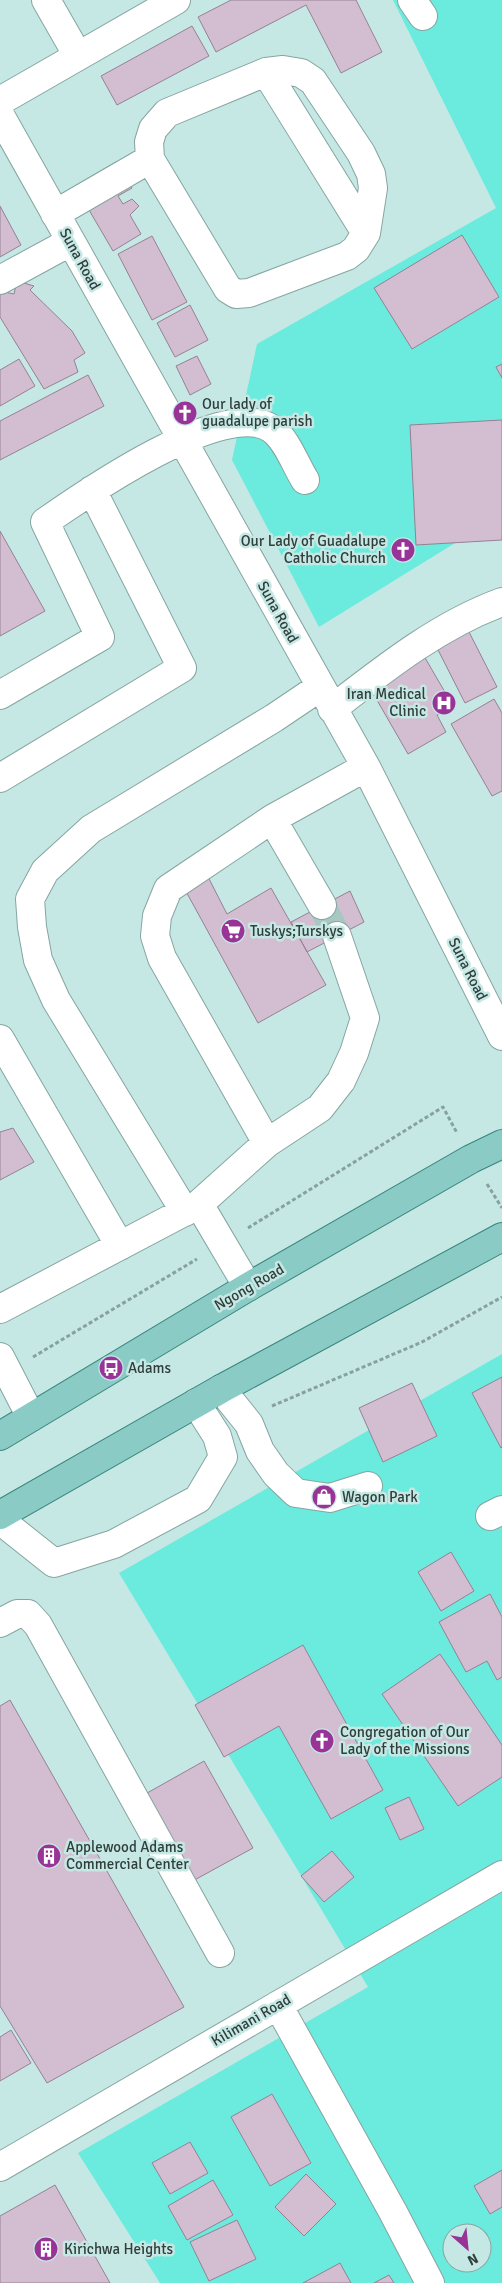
<svg xmlns="http://www.w3.org/2000/svg" width="502" height="2283" font-family="Signika,sans-serif">
  <rect width="100%" height="100%" fill="#c6e8e4"/>
  <!-- green -->
  <path fill="#6beade" fill-rule="evenodd" d="M393,0H502V514L319,627L232,460L257,344L496,208Z
    M502,1354V2283H160L78,2153L368,1987L119,1573ZM452,2233H482V2263H452Z"/>
  <!-- building -->
  <path fill="#d3bed1" stroke="#958194" d="M231,0H356L382,52L341,73L306,5L216,52L198,17Z
    M192,26L209,56L117,105L101,76Z
    M116,162L132,188L118,196L123,204L132,199L139,206L130,215L141,234L113,251L75,186Z
    M0,206L21,245L0,257Z
    M462,235L499,297L412,349L374,288Z
    M152,236L187,302L152,320L118,254Z
    M17,281L34,286L30,290L72,331L85,353L74,360L78,372L44,389L0,317V291L14,294Z
    M190,305L208,340L175,357L157,323Z
    M197,356L211,384L190,395L176,366Z
    M19,359L35,386L0,406V370Z
    M502,364V378L496,367Z
    M88,375L104,406L0,460V421Z
    M502,420V540L416,545L410,425Z
    M0,531L45,611L0,636Z
    M467,628L497,687L465,703L435,644Z
    M424,656L453,706L437,715L446,732L408,754L370,688Z
    M494,699L502,713V791L492,796L451,724Z
    M206,873L227,914L271,888L326,985L258,1023L183,886Z
    M350,891L364,922L307,952L291,922Z
    M13,1128L34,1162L0,1180V1132Z
    M502,1377V1447L501,1448L472,1393Z
    M412,1383L437,1436L383,1462L359,1408Z
    M451,1552L474,1591L441,1611L418,1572Z
    M490,1594L502,1617V1677L497,1680L487,1661L466,1672L439,1622Z
    M303,1645L383,1790L331,1819L279,1726L224,1757L195,1705Z
    M440,1654L502,1745V1777L458,1806L382,1694Z
    M10,1700L184,2007L47,2083L0,2006V1706Z
    M204,1761L253,1848L189,1883L140,1797Z
    M409,1797L424,1829L400,1840L385,1808Z
    M332,1851L354,1877L324,1902L301,1876Z
    M11,2030L31,2063L0,2081V2037Z
    M272,2094L311,2163L270,2186L231,2117Z
    M190,2142L208,2173L170,2194L152,2163Z
    M502,2170V2207L490,2214L474,2186Z
    M306,2174L336,2204L304,2236L275,2207Z
    M213,2180L233,2215L187,2240L168,2206Z
    M55,2185L110,2283H0V2216Z
    M237,2220L256,2259L209,2281L190,2242Z
    M340,2263L351,2283H303Z
    M389,2275L394,2283H374Z"/>
  <g fill="none" stroke-linecap="round" stroke-linejoin="round">
    <!-- minor-tunnel -->
    <path stroke="#a8c6c2" stroke-width="28" stroke-dasharray="28 14" stroke-linecap="butt" d="M322,905L337,936"/>
    <defs>
      <path id="minor" d="M46,0L78,56
        M412,0L423,16
        M266,72L366,233
        M0,101L176,0
        M0,115L366,767L502,1036
        M55,214L150,159L228,289L236,294L249,293L347,256L356,249L366,233L373,188L371,174L361,153L313,81L301,73L283,70L266,72L167,113L153,129L149,142L150,159
        M0,280L70,242
        M0,695L100,637L45,522C85,494 226,396 272,429C287,440 295,464 305,480
        M332,709C385,668 439,625 502,602
        M0,778L182,668L92,490
        M322,905L272,819L366,767
        M0,1039L120,1246
        M267,1143L162,958L155,936L157,916L168,889L272,819
        M185,1212L56,1000L38,960L32,927L30,899L45,871L91,829L274,718L320,687
        M248,1287L199,1204L267,1143L320,1108L341,1081L354,1053L365,1018L337,936
        M0,1309L199,1204
        M0,1357L31,1417
        M221,1389L249,1424L260,1451L276,1474L296,1493L330,1498L368,1486
        M490,1516L502,1510
        M0,1520L54,1563L114,1544L198,1499L223,1457L217,1436L196,1403
        M0,1623L17,1614H28L38,1625L220,1953
        M278,2005L393,2212L430,2283
        M0,2167L502,1875"/>
      <path id="major" d="M0,1436L248,1287L471,1159L502,1144
        M0,1515L221,1389L502,1237"/>
    </defs>
    <!-- minor casing -->
    <use href="#minor" stroke="#85a5a1" stroke-width="30"/>
    <!-- major casing -->
    <use href="#major" stroke="#38847c" stroke-width="30"/>
    <!-- path -->
    <path stroke="#87a19e" stroke-width="3" stroke-dasharray="4 2.5" stroke-linecap="butt" d="M487,1184L502,1208
      M248,1228L443,1107L457,1133
      M33,1357L197,1259
      M272,1406L422,1342L502,1297"/>
    <!-- minor -->
    <use href="#minor" stroke="#fff" stroke-width="28"/>
    <!-- major -->
    <use href="#major" stroke="#8bcbc5" stroke-width="28"/>
  </g>
  <!-- icons -->
  <defs>
    <symbol id="church-disc" viewBox="-11 -11 22 22"><circle r="9.5" fill="#983398" stroke="#c6e8e4"/><path d="M-1.2-6h2.4v3.5h3.3v2.4h-3.3V6h-2.4V-.1h-3.3v-2.4h3.3Z" fill="#fff"/></symbol>
    <symbol id="hospital-disc" viewBox="-11 -11 22 22"><circle r="9.5" fill="#983398" stroke="#c6e8e4"/><path d="M-5-5h3v3.5h4V-5h3V5h-3V1.5h-4V5h-3Z" fill="#fff"/></symbol>
    <symbol id="supermarket-disc" viewBox="-11 -11 22 22"><circle r="9.5" fill="#983398" stroke="#c6e8e4"/><path d="M-6-5.5h2.5l.6 2H6L4.5 2H-2.5L-4.4-4H-6ZM-1.5 3.2a1.3 1.3 0 1 0 .1 0ZM3 3.2a1.3 1.3 0 1 0 .1 0Z" fill="#fff"/></symbol>
    <symbol id="bus-disc" viewBox="-11 -11 22 22"><circle r="9.5" fill="#983398" stroke="#c6e8e4"/><path d="M-5-6H5V4H4V6H2V4H-2V6H-4V4H-5ZM-3.5-4V0h7V-4ZM-3.5 1.2v1.5H-2V1.2ZM2 1.2v1.5H3.5V1.2Z" fill="#fff"/></symbol>
    <symbol id="shop-disc" viewBox="-11 -11 22 22"><circle r="9.5" fill="#983398" stroke="#c6e8e4"/><path d="M-5-2.5h2.3a2.7 3.5 0 0 1 5.4 0H5L5.5 6h-11ZM-1.5-2.5h3a1.5 2.3 0 0 0-3 0Z" fill="#fff"/></symbol>
    <symbol id="building-disc" viewBox="-11 -11 22 22"><circle r="9.5" fill="#983398" stroke="#c6e8e4"/><path d="M-4-6H4V6H1V3H-1V6H-4ZM-2.5-4.3h1.7v1.8h-1.7ZM.8-4.3h1.7v1.8H.8ZM-2.5-1h1.7V.8h-1.7ZM.8-1h1.7V.8H.8Z" fill="#fff"/></symbol>
  </defs>
  <g fill-rule="evenodd">
    <use href="#church-disc" x="171" y="399" width="28" height="28"/>
    <use href="#church-disc" x="389" y="536" width="28" height="28"/>
    <use href="#hospital-disc" x="430" y="689" width="28" height="28"/>
    <use href="#supermarket-disc" x="219" y="917" width="28" height="28"/>
    <use href="#bus-disc" x="97" y="1354" width="28" height="28"/>
    <use href="#shop-disc" x="310" y="1483" width="28" height="28"/>
    <use href="#church-disc" x="308" y="1727" width="28" height="28"/>
    <use href="#building-disc" x="35" y="1842" width="28" height="28"/>
    <use href="#building-disc" x="32" y="2235" width="28" height="28"/>
  </g>
  <g text-anchor="middle" dominant-baseline="central" stroke-width="5" stroke-linejoin="round" paint-order="stroke">
    <!-- street labels -->
    <g font-size="15" fill="#303e3c" stroke="#c6e8e4">
      <text transform="translate(80 259) rotate(61)">Suna Road</text>
      <text transform="translate(278 612) rotate(61)">Suna Road</text>
      <text transform="translate(468 969) rotate(63)">Suna Road</text>
      <text transform="translate(249 1287) rotate(-30)">Ngong Road</text>
      <text transform="translate(251 2020) rotate(-30)">Kilimani Road</text>
    </g>
    <!-- poi labels -->
    <g font-size="15" fill="#303e3c" stroke="#c6e8e4" text-anchor="start">
      <text x="202" y="404">Our lady of<tspan x="202" dy="17">guadalupe parish</tspan></text>
      <text x="386" y="541" text-anchor="end">Our Lady of Guadalupe<tspan x="386" dy="17">Catholic Church</tspan></text>
      <text x="426" y="694" text-anchor="end">Iran Medical<tspan x="426" dy="17">Clinic</tspan></text>
      <text x="250" y="931">Tuskys;Turskys</text>
      <text x="128" y="1368">Adams</text>
      <text x="342" y="1497">Wagon Park</text>
      <text x="340" y="1732">Congregation of Our<tspan x="340" dy="17">Lady of the Missions</tspan></text>
      <text x="66" y="1847">Applewood Adams<tspan x="66" dy="17">Commercial Center</tspan></text>
      <text x="64" y="2249">Kirichwa Heights</text>
    </g>
  </g>
  <!-- north arrow -->
  <g transform="translate(467 2248) rotate(153)"><circle r="24" fill="#c6e8e4" stroke="#8aa4a1"/>
  <path d="M0-4L9 19L0 12L-9 19Z" fill="#983398"/>
  <text y="-8" font-size="14" font-weight="bold" text-anchor="middle" fill="#303e3c">N</text>
  </g>
</svg>
